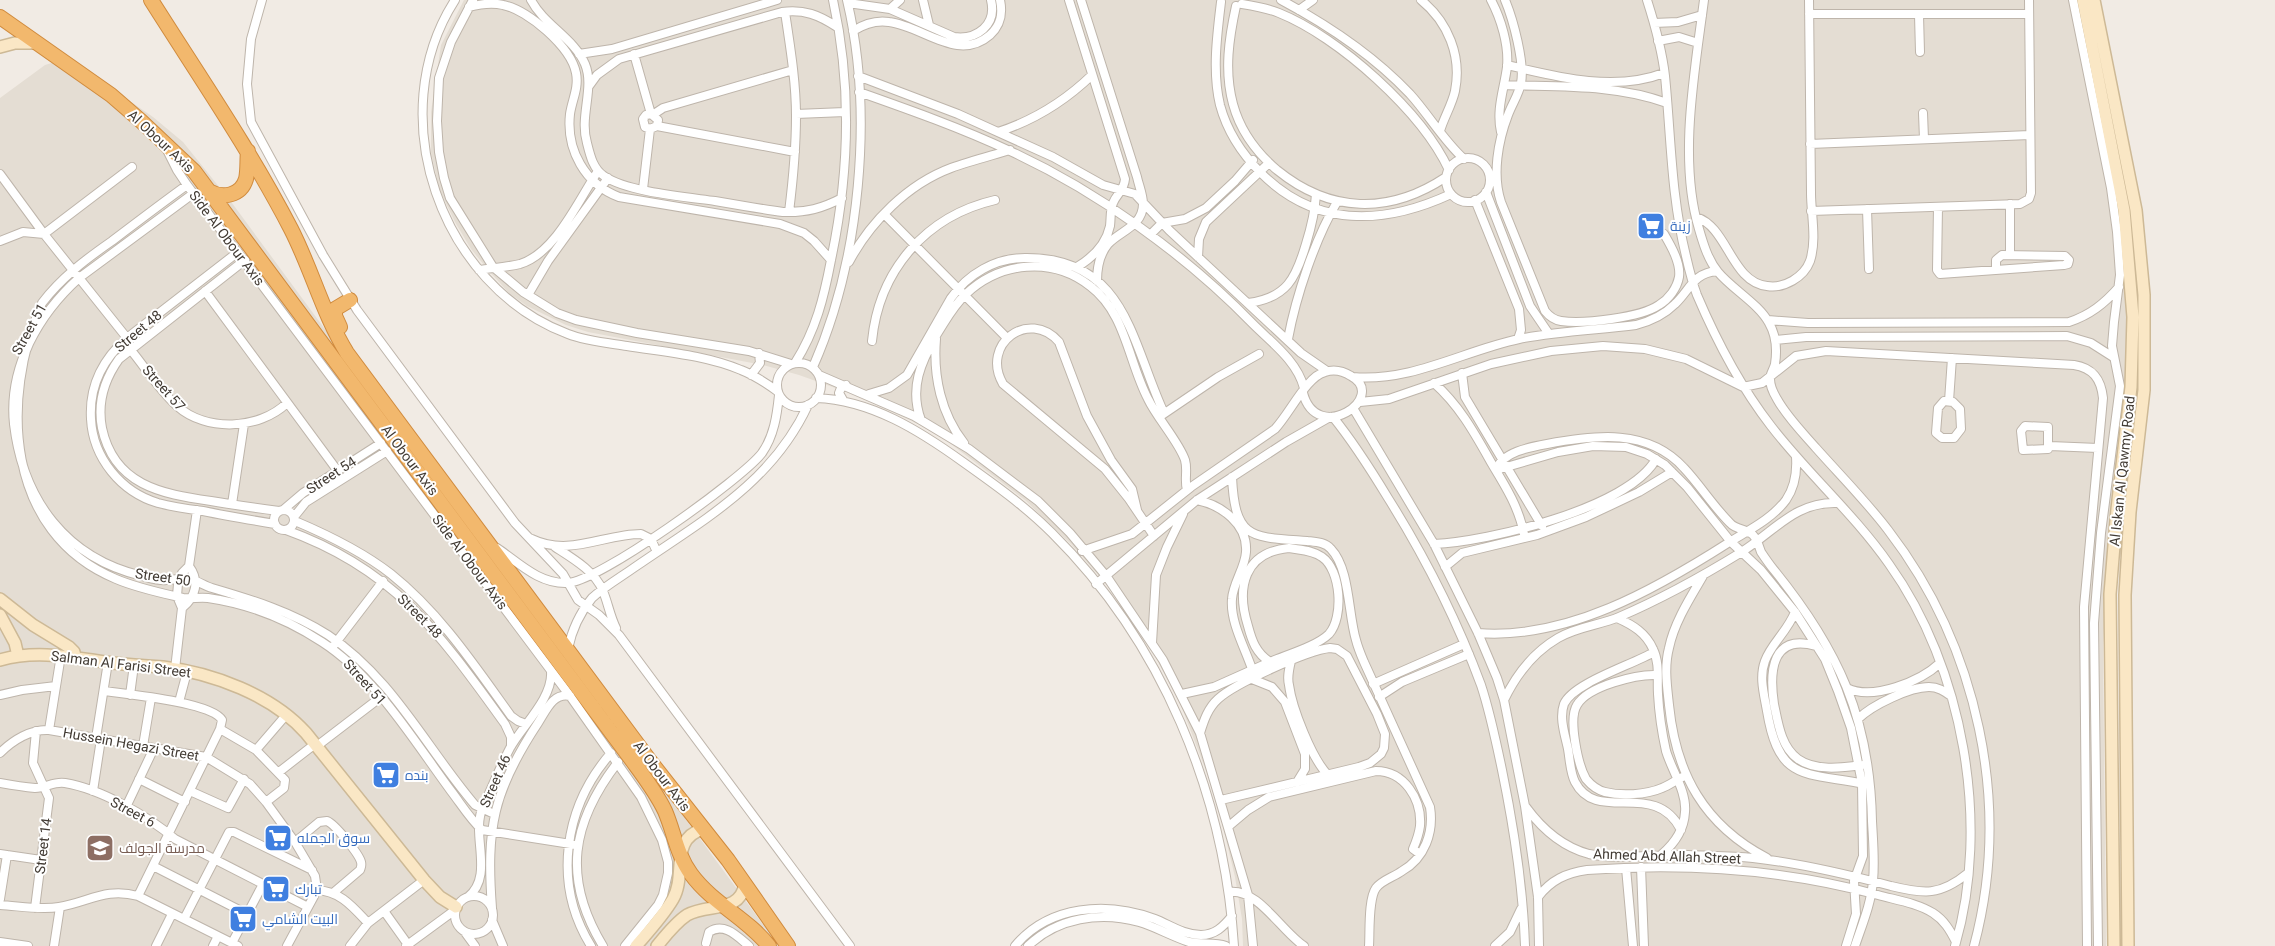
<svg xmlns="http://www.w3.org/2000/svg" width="2275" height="946" font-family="Roboto,Cairo,sans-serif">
  <rect width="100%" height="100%" fill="#f1ebe4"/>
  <!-- residential -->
  <path fill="#e4ddd3" d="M464,0H2083L2137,306L2106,595L2103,645L2106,946H1243L1242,919L1235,877L1215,794L1180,703L1149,645L1113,592L1071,544L1025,500L947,441L920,425L855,395L799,375L763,365L588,332L566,325L527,306L509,293L489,271L471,249L455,222L439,189L431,152V112L441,45Z
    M55,62L83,69L153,117L183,142L232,203L779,946H0V98L45,65Z"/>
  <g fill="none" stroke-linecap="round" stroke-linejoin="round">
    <defs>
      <path id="street" d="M262,0L251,39L247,84L251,122L323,255L357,310L515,523L563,574L578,600L599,615L619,635L850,946
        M455,0C381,115 440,286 568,334C586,341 608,343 627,346C665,352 705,355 741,370C754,375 766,383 777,391
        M473,0L451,42L439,78L437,121L439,152L444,178L450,198L493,267L523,292L557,313L576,320L637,333L749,351L791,364
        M531,0C544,25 574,38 585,64C595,88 579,116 587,143C590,155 593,169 604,176C627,192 686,197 715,201C738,205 761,209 783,212C806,213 823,208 842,198
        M923,0L929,25
        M1069,0L1125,179C1124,191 1117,193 1113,203C1110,210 1111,218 1110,226C1106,244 1092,258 1077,267
        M1081,0L1137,177C1139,186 1143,195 1143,204C1143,226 1120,231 1108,244C1099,255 1097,267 1097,281
        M1281,0C1328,25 1373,55 1410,94C1429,115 1443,140 1464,159
        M1421,0C1448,22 1462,56 1455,91C1452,105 1444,117 1440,131
        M1491,0C1501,19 1509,45 1507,67C1504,90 1496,109 1501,132
        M1505,0C1513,19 1525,63 1521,83C1519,94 1512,104 1508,115C1498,141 1492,175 1501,202L1545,311C1549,316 1554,320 1561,321C1584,324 1640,318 1659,305C1669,299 1677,288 1679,277C1681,263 1671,246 1664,234
        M1647,0C1655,25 1662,50 1665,76C1671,136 1671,196 1686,256C1689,269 1692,282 1697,295C1717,342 1740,386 1771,426C1808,474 1854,514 1889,564C1963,667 1991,824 1955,946
        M1704,0C1695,70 1678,160 1699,229C1703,243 1708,260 1718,272C1732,289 1759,304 1769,323C1776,335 1777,351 1775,364C1774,369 1770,374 1770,379C1770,385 1774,394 1777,399C1787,417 1802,432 1816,448C1840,475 1866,501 1888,530C1978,647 2012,804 1974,946
        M2073,0L2111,188L2117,232L2120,275L2114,322L2112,346L2120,386L2101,533L2094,623L2098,946
        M1221,2C1217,35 1212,72 1220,105C1227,131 1242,154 1261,173C1316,228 1384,225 1451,194
        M848,3L890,9L954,37C977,40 997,25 991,0
        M1242,4C1255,6 1267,8 1279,13C1339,37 1422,112 1449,170
        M1236,6C1229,38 1224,71 1233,104C1240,130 1257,153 1277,170C1330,213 1389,215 1446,177
        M469,7C480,4 491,2 503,5C528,10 571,47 576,73C579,88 572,100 570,114C566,150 585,184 619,197L780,224L804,233L814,241L831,260
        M890,9L900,0
        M1299,10L1313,0
        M785,12C790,46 796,81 796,116C796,148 793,180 789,212
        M1809,14H2029
        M1919,15L1920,52
        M1654,23L1678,22L1702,15
        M853,31C864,24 876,20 889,22C923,26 958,63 990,35C1001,25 1003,14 1000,0
        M1658,41L1679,37L1698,43
        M579,54L612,49L777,0
        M634,54L651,114L658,120L657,126L650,129L645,127L643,119L646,115L651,114
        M1507,65C1557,77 1615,92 1664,73
        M858,76L958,114L1053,157L1103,185L1135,194L1169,230L1301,353L1327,371
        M1504,85C1558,87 1616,84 1667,103
        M589,86L597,75L619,59L782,12C804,9 819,15 837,27
        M859,92C910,110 961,128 1010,151C1097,191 1186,255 1253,324C1272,343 1297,361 1304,388
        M1923,113L1924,139
        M654,114L663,108L793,70
        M796,114L845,112
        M657,126L795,152
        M998,132C1035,120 1064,102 1092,75
        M1810,144L2030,135
        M167,150L177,170L187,185L570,696L641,797L662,840L668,862V873L663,895L658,905L625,946
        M1446 180a22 22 0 1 1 44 0a22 22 0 1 1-44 0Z
        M0,174L44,234L127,338
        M187,185C162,203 137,222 112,241C86,259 61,278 42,303C0,399 5,533 116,579C137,588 161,593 183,598C191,599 199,597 208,598C249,604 287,619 322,642C375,676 414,741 451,791C461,804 470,819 482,830L577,845
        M643,189L650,129
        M1486,192L1530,306L1549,334
        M194,193L79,278C39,314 8,367 14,424C23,500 66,558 142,576C150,578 159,581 166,580C175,580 182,577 190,579C198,581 205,586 212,588C253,600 292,612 328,635C392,677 427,749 475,805L494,814
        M1475,200L1519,309L1521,330L1518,339
        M1938,207L1937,270L1940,274L2064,265L2068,264L2069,260L2065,256L2002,255L1996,260V270
        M1867,209L1869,269
        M1811,211L2020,204L2029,199L2031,193L2029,0
        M884,214L1007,338
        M1696,217C1728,227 1731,282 1767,286C1784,289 1804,277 1810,261C1817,240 1811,214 1811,193C1810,129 1810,64 1809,0
        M1150,235L1162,223L1185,219L1206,208L1235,181L1253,160
        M0,241L23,232L44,234L132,167
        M238,252L127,338C103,359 89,386 91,419C93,458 121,492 158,503C173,507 188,509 203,511C227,516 251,520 275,524
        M2010,255V204
        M1198,257L1199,239L1206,222L1269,163
        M245,260L119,359C104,380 97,402 102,428C114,485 161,494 211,501C234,505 256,508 279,511
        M849,262C870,222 908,184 951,168C970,161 990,156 1010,150
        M479,270C492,268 507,267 520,264C556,253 579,199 598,171
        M205,291L337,470
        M528,295L548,261L608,178
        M1248,303C1287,298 1296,278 1306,244C1311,228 1315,211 1316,194
        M1768,320L1808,323L2069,322C2090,315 2104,304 2119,287
        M936,339C933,376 941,414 964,443
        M1288,339C1296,296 1315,239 1337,202
        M1775,340L1806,337L2067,336L2091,343L2113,357
        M872,341C879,270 926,216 995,200
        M130,349C145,367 159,390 177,406C206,432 259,430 287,403
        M777 385a22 22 0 1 1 44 0a22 22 0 1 1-44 0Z
        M795,363C816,330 824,297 831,260C849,175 852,86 833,0
        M813,367C860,261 874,114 847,0
        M1462,373L1465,397L1542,526
        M751,375L760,363L759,353
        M819,375L914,416L969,449L1038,501L1070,533L1107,577L1163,660L1200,733L1248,895L1253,946
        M1353,377C1412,382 1463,351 1519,339C1558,331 1598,330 1636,325C1651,321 1664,315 1675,304C1690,290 1693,273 1717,271
        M1434,383C1460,406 1475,434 1492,464C1506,487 1519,508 1524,534
        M869,394L889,388L907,375L951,298C968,274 995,258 1025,258C1126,257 1131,342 1164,413
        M816,398C871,400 920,431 963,462C994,484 1025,506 1052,533C1162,642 1224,792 1234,946
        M843,400L839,393L841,388L846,385
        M1944,401L1953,402L1960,409L1961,429L1954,438H1942L1936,433L1938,408Z
        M1949,401L1952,358
        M1360,402L1389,399L1491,364L1551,351L1603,346L1645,349L1686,359L1743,387L1762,383L1796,356L1826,351L2074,365C2093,368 2101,379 2103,398L2084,607L2087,946
        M1353,408L1434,544L1478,633L1497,678L1504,700L1525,806L1538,897L1539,946
        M1162,415L1218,377L1259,354
        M1333,417C1354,443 1371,470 1388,498C1425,557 1457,620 1481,685C1490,712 1496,741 1502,770C1514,828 1523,886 1525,946
        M921,420C909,388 921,362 937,334C946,320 953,306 966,294C1000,262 1052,256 1090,286C1126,313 1128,361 1148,399C1157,418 1179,442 1185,460C1188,470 1184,480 1187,490
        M2025,426L2048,427V449L2023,450L2021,431Z
        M2050,446L2098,448
        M1232,477C1235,540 1251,537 1307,541C1316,542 1325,542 1331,549C1350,569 1348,614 1356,640C1358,648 1361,655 1364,662L1430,807C1434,832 1425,858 1402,871C1394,877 1382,880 1376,888C1368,899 1370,932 1369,946
        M1197,500C1221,505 1248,524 1246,552C1245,568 1233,583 1232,599C1230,622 1245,648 1252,669
        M232,504L244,424
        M274 520a10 10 0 1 1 20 0a10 10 0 1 1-20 0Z
        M283,510L303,493L381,443
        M1137,510L1132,489L1111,460L1087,416L1059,342C1029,308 980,344 1003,384L1105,469L1129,499L1154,536
        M294,517L306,502L387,451
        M295,521C328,535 363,552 391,574C440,613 475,666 511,716L518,721L526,724
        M286,530C395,569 440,634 505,724L511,737V746
        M532,539C569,557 604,534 641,534L651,539L657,552
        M1434,544C1487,542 1629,508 1656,459
        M555,547C572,558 595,571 603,591C608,603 610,616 616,628
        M497,548C519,563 539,584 567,583C597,583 742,479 762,453C774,436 777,415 779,395
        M1289,548C1300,550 1313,550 1322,557C1341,570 1344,617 1329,634C1317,646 1286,655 1270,662C1256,653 1252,641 1248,626C1236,588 1244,552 1289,548Z
        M1082,551L1132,534L1191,487L1275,429C1290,413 1307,376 1325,372C1334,369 1343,371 1351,376C1389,397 1317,446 1303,393
        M1445,567L1462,553L1537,535L1586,517L1639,492L1672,472
        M1703,576C1690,598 1674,623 1669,648C1664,667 1667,686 1669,705C1676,774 1704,825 1767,858
        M1096,584L1197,500L1286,442L1330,417
        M182,608C196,597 200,581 189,566
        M1795,612C1787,632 1771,644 1765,661C1759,677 1764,694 1767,711C1779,783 1805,772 1865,784
        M1617,618C1633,625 1646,633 1653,649C1660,663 1657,680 1658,694C1659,713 1662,733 1666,751C1672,771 1687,792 1685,812C1684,830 1675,843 1662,854
        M1478,633C1567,640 1656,589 1728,543C1747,531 1772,519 1786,500C1795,487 1797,472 1796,457
        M1152,643L1156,575L1167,547L1183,514
        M334,645L383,581
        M1816,646C1772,633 1769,671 1774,704C1778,723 1781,747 1798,759C1815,771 1841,768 1861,765
        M568,649C572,629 579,614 592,598C605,586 621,577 635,567C703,520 772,483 808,405
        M1654,652C1632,665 1573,683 1564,704C1559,718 1565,735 1568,749C1570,760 1570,772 1575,782C1597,825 1655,778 1681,830
        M1291,661C1289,669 1287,677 1289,685C1292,708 1312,759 1328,775
        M175,669L182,608L177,596L178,584L182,573L189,566L197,510
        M1657,675C1637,674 1588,686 1577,705C1568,719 1578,765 1586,779C1591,785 1597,790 1605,792C1621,796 1646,795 1662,788C1670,785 1677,779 1685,776
        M1252,679L1272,687L1285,702L1305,754V769L1297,782
        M1373,684L1464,644
        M1847,688C1873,701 1921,681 1940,663
        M104,691C125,694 212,702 222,720L220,729L138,896
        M1182,694L1214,687L1270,662
        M0,695L22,690L56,686
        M130,695L134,665
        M1379,697L1402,682L1469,654
        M1504,700C1516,675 1534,652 1558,638C1576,627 1600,625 1619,617C1661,599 1701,577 1740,553C1774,532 1795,501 1838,503
        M179,702L187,672
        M1858,719C1872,705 1910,687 1929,687C1938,687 1944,691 1951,696
        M220,729L256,750L285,780L284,788L266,802
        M49,730L61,655
        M1200,733C1204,720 1208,708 1218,699C1234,684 1308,650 1330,648L1337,649L1347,656L1377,714L1385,734L1384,748L1381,754L1370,763L1359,767L1221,800
        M96,738L108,662
        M143,746L151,698
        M317,746L381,697
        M256,750L287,714
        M0,753C13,740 31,729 49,730L206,757L250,784L266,802L295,842L315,876L316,883L314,896L287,946
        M279,772L315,744
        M139,779L185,802
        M0,783C11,785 23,787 35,788C46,788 54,781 65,783C101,789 148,816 175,839L308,907
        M93,791L101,739
        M190,791L228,808L244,779
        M126,807L154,748
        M1526,807C1542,829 1563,847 1589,854C1616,860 1659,854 1688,855C1709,856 1731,856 1753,858C1799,863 1846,874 1891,886C1924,894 1940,896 1968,873
        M1229,826L1248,810L1269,797L1376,771C1404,771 1422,799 1420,826C1419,834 1416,842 1413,849L1420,854
        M295,842L319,822L327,821C335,824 359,854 361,862C362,866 361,867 360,870L333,893
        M0,854L41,860
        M153,866L247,914
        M1641,867L1644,946
        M1626,868L1633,946
        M316,890C340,891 352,906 368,923
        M1229,892C1258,888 1281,931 1304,946
        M455 915a19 19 0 1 1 38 0a19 19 0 1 1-38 0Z
        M468,897C495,875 470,834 483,807C492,787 500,767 510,748C522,726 553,698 551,672
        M1538,897C1551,880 1566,873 1587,870C1685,863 1783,869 1878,895C1896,900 1917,903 1933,913C1944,920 1950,930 1956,942
        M0,899L7,855
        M0,905C19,906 40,910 59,907C89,902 106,887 138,896L238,946
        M35,908L49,798L33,763L36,731
        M492,908C486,828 493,791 538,723C546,711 553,692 570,696
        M384,911L409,946
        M184,919L229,832H234L312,870
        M492,920L503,946
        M464,931L475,946
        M0,942L28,946
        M232,943L263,884
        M706,943L709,932C724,922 737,936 749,946
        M54,946L60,907
        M156,946L172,914
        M213,946L218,936
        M350,946L368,923L424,880
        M406,946L455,910
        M591,946C552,883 564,807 611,753
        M603,946C562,878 571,823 618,762
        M1015,946C1049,905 1107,901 1155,919C1170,925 1184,935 1201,935C1215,935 1223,927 1232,916
        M1028,946C1057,918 1100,911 1139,922C1156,927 1171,936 1189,942C1201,945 1214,942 1226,946
        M1495,946L1510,932L1521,909
        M1846,946L1856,914L1854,881L1863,856L1862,783L1851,728L1838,691L1825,659L1795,612L1761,570L1731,542L1687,487L1665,465L1647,454L1626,447L1593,446L1558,452L1496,470C1502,452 1530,447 1547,444C1595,435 1648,428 1684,468C1700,485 1713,506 1730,523C1736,530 1747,529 1753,535C1757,539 1759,546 1761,552C1765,558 1769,564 1774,570C1838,649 1870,718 1872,821C1873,841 1875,861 1873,881C1871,904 1862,925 1855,946"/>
      <path id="secondary" d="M2083,0L2124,210L2133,317L2131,387L2117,509L2110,594L2114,946
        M2094,0L2136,210L2144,295V390L2130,512L2125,595L2128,946
        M0,47L15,43H34
        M0,599L33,625L69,647L74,652L75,656
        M0,615L15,643L18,656
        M0,660C38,649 75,658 113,663C130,665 146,666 163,667C213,673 272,695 306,733L424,880L440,897L456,907
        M636,946C649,931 663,916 673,899C687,875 669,839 703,829
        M657,946C666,935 675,923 687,915C708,903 740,914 745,884"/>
      <path id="highway" d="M151,0C199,76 250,150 291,229C312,270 323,314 347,353L650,761L728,860L788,946
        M0,17L111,95L141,121L194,171L634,763C645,778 657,794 665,811C674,832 677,855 691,874C713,904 747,918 769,946
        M209,191C222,199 241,196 246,179C248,171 247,160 248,151
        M340,327L335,316V309L350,300"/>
    </defs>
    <!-- street casing -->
    <use href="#street" stroke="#beb5ab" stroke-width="10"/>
    <!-- secondary casing -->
    <use href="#secondary" stroke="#cdb996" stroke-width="14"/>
    <!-- highway casing -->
    <use href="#highway" stroke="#d08b3e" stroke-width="16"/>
    <!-- street -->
    <use href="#street" stroke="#fff" stroke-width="8"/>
    <!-- secondary -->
    <use href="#secondary" stroke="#fae7c5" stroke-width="11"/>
    <!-- highway -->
    <use href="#highway" stroke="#f2b86d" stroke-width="14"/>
  </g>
  <!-- icons -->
  <defs>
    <symbol id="supermarket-square" viewBox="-11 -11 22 22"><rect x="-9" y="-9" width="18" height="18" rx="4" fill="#3f7fe0" stroke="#fff"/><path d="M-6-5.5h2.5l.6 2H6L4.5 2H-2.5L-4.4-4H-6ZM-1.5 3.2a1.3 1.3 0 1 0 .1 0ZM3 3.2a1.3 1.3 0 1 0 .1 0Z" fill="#fff"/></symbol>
    <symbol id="school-square" viewBox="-11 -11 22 22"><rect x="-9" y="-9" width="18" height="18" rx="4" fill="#8d6e63" stroke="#fff"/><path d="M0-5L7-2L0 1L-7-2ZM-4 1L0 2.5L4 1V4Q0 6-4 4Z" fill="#fff"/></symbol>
  </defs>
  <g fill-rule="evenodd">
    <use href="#supermarket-square" x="1635" y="210" width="32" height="32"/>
    <use href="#supermarket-square" x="370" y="759" width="32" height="32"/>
    <use href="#supermarket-square" x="262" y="822" width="32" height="32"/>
    <use href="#school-square" x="84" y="832" width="32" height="32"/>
    <use href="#supermarket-square" x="260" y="873" width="32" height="32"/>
    <use href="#supermarket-square" x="227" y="903" width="32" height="32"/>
  </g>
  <g text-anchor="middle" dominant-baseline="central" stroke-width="4" stroke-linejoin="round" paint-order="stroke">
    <!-- street labels -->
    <g font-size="14" fill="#423b34" stroke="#fff">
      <text transform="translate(161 141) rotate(43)">Al Obour Axis</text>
      <text transform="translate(227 238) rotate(53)">Side Al Obour Axis</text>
      <text transform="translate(29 329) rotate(-61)">Street 51</text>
      <text transform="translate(138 331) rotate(-40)">Street 48</text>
      <text transform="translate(164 388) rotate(48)">Street 57</text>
      <text transform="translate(410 460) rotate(53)">Al Obour Axis</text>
      <text transform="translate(2122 471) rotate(-84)">Al Iskan Al Qawmy Road</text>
      <text transform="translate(331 475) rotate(-33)">Street 54</text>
      <text transform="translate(470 562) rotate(53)">Side Al Obour Axis</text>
      <text transform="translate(163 577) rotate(8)">Street 50</text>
      <text transform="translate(420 616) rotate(45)">Street 48</text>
      <text transform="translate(121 664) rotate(7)">Salman Al Farisi Street</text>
      <text transform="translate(365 682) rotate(48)">Street 51</text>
      <text transform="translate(131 744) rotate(10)">Hussein Hegazi Street</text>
      <text transform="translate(662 776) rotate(53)">Al Obour Axis</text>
      <text transform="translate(495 781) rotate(-66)">Street 46</text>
      <text transform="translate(133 812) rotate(28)">Street 6</text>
      <text transform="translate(43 846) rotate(-83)">Street 14</text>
      <text transform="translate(1667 856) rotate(2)">Ahmed Abd Allah Street</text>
    </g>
    <!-- shop labels -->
    <g font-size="14" fill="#366cbe" stroke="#fff" text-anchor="start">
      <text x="1670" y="226">زينة</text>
      <text x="405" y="775">بنده</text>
      <text x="297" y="838">سوق الجمله</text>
      <text x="295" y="889">تبارك</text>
      <text x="262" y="919">البيت الشامي</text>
    </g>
    <!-- education labels -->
    <g font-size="14" fill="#785e54" stroke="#fff" text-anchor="start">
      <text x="119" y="848">مدرسة الجولف</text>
    </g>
  </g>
</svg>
